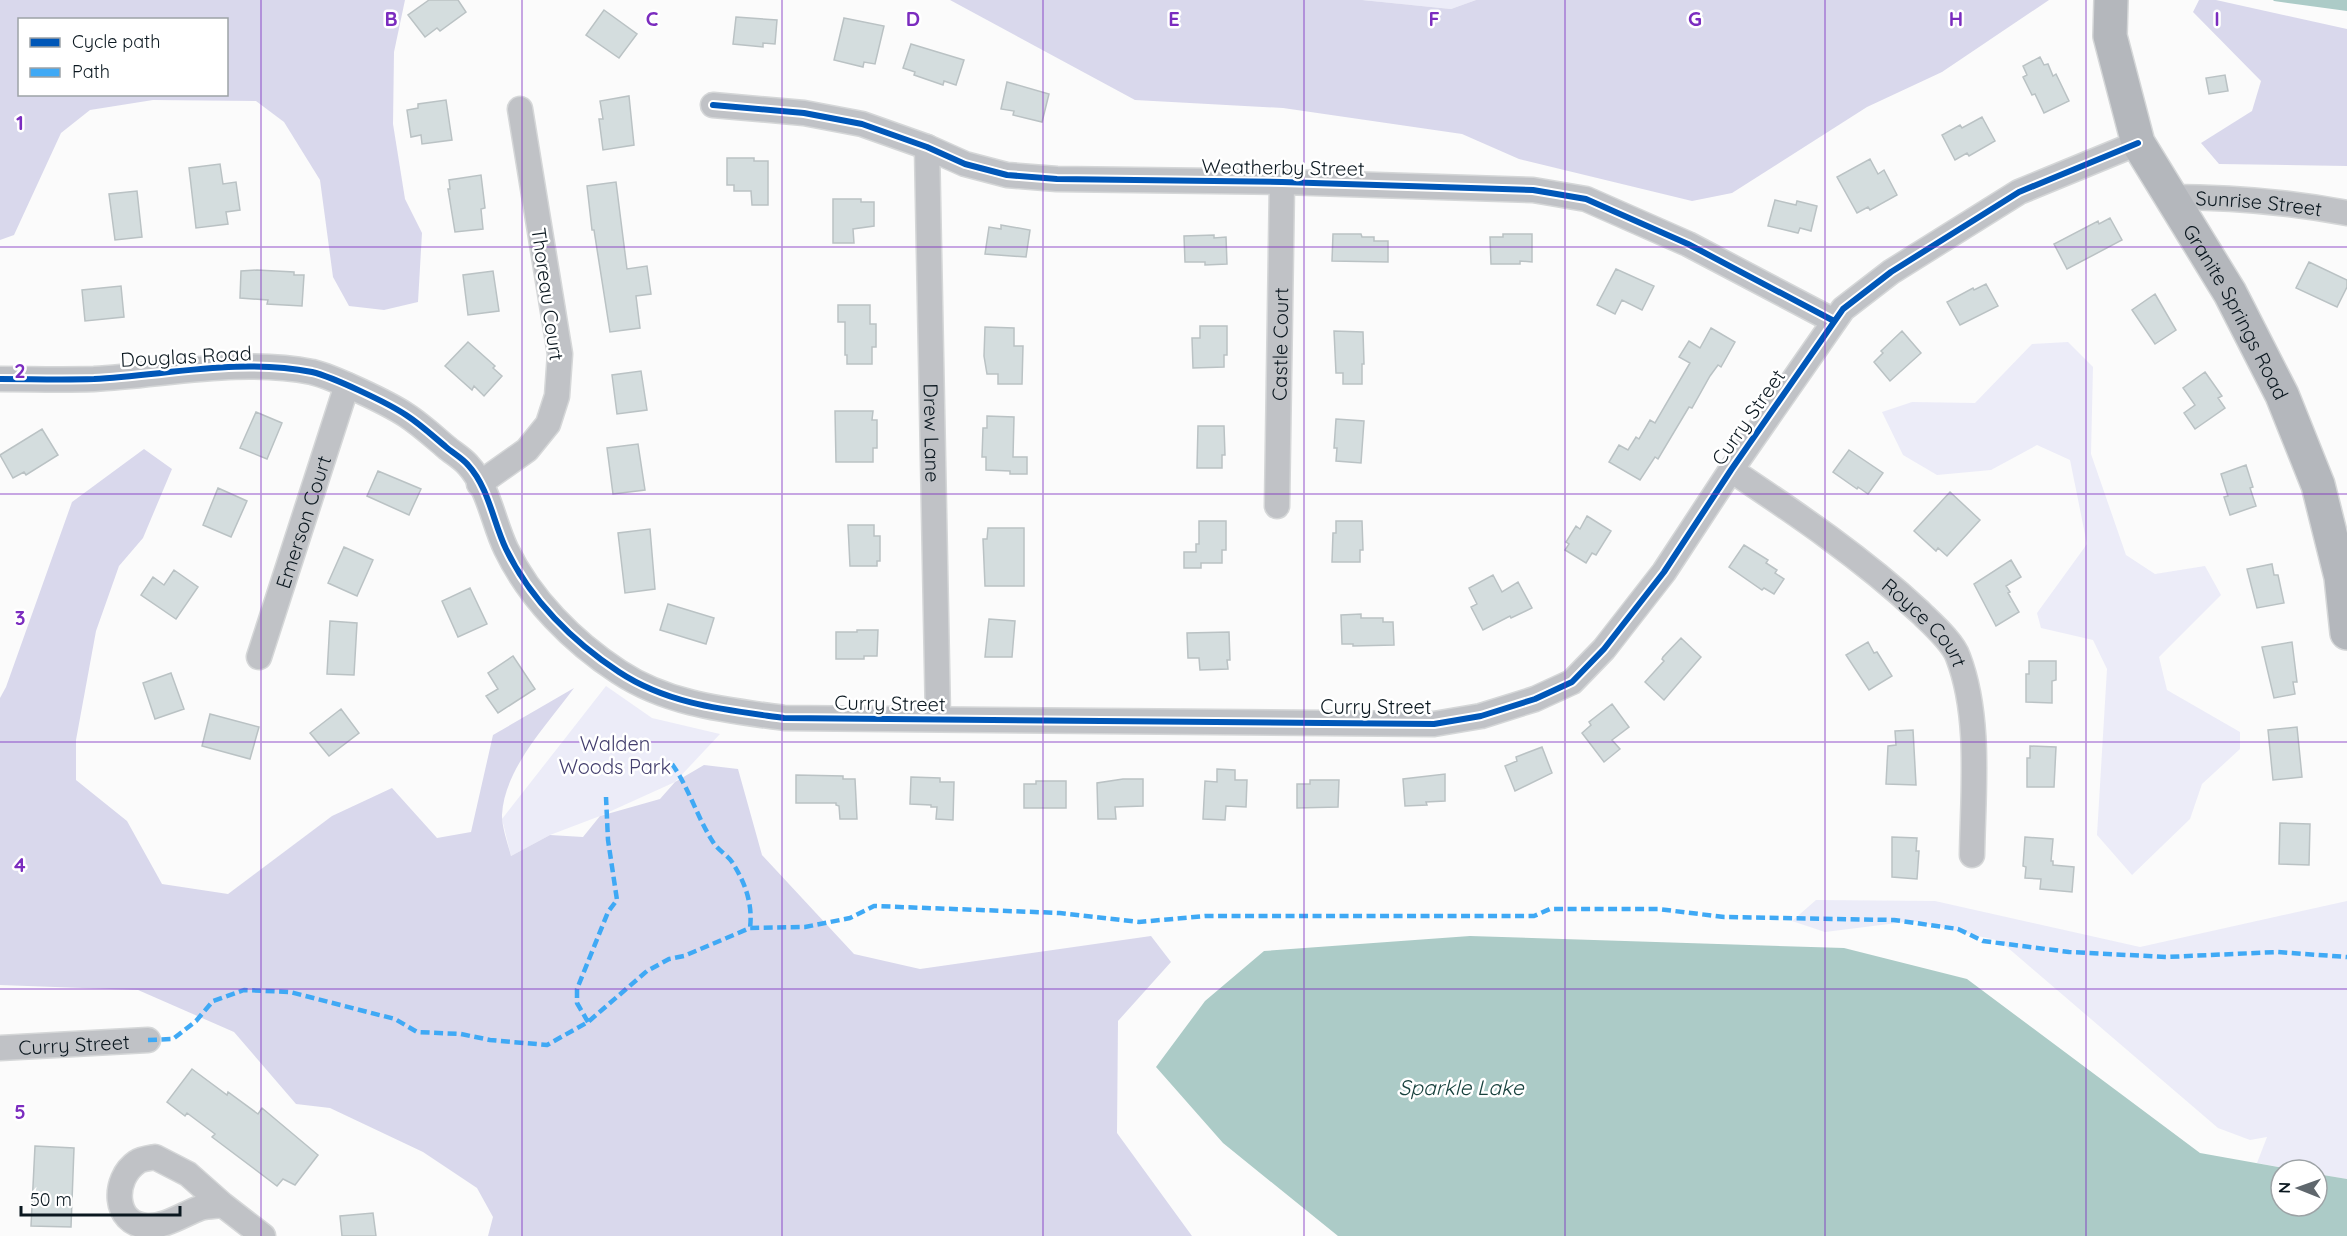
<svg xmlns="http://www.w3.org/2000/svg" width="2347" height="1236" font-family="Quicksand,sans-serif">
  <rect width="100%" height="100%" fill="#fbfbfb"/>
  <!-- green -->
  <path fill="#ececf8" d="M1362,0H1476L1451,9Z
    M2068,342L2093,367L2091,454L2126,555L2155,574L2205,566L2221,595L2159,657L2167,690L2240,732V749L2202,784L2190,819L2132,875L2097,835L2107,669L2093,640L2041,628L2037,613L2087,544L2070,460L2037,445L1991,470L1937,475L1903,455L1882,412L1912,402L1975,403L2032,344Z
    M606,686L652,718L720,734L675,782L600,816L550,835L511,856L502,819Z
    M1816,900L1935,901L2140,947L2347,901V1179L2317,1174V1170H2295L2257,1163L2267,1137L2250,1140L2218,1128L2000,941L1913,921L1825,932L1792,921Z"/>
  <!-- forest -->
  <path fill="#d9d8ec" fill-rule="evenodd" d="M0,0H405L394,52L393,124L405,199L422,233L418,302L384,310L349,306L333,277L320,180L284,122L256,101L153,100L90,110L61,133L14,235L0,240ZM20,20H226V94H20Z
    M950,0H1362L1451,9L1476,0H2049L1942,72L1867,107L1732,193L1692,201L1519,159L1462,134L1283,108L1135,100Z
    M2199,0H2216L2347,29V166L2219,164L2201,143L2252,111L2261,81L2193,12Z
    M144,449L172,469L143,538L119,566L96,631L76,740V780L127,821L162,884L228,894L332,816L392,788L437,838L471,832L493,735L574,688C547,725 504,769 502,815C502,828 508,844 511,856L550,835L583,837L600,816L660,799L675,782L704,765L738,769L762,855L854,954L920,969L1151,936L1171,962L1118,1021L1117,1133L1192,1236H488L493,1217L477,1188L423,1152L330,1108L296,1104L234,1032L138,990L0,985V698L6,687L72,502Z"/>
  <!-- water -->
  <path fill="#accbc7" d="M2273,0H2347V11L2274,1Z
    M1470,936L1844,948L1967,979L2200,1153L2295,1170H2281V1206H2317V1174L2347,1179V1236H1338L1223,1143L1156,1067L1205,1001L1264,951Z"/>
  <!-- building -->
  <path fill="#d4ddde" stroke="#bac2c4" stroke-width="1.5" d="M429,0H458L466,12L440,31L437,28L425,37L408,15Z
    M604,10L637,34L619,58L586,35Z
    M736,17L777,20L775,44L763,43V47L733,44Z
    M844,18L884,26L875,64L864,62L863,67L834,60Z
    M911,44L964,60L956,85L944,81L943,85L914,75L915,72L903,68Z
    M2040,57L2044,65L2048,64L2053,76L2056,74L2069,101L2044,113L2035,94L2032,95L2023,77L2027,75L2023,66Z
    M2225,75L2228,91L2209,94L2206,78Z
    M1007,82L1049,94L1042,122L1013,115L1014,111L1001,109Z
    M629,96L634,145L603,150L599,119H603L600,101Z
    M446,100L452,140L422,144L421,135L411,137L407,110L418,108V104Z
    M1982,117L1995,141L1969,156L1967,153L1955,160L1942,135L1960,125L1962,128Z
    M727,158H754V161H768V205H752L751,191H734V185H727Z
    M1870,159L1878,174L1884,170L1897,195L1870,210L1868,207L1857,213L1837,177Z
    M220,164L223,184L236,182L240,210L226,212L228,224L196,228L189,168Z
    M481,175L485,208L481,209L483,229L455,232L448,189H450L449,180Z
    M616,182L627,269L647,266L651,294L636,296L640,328L610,332L594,230H592L587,186Z
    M137,191L142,237L115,240L109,194Z
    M833,199H861V202H874V226L853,229L854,243H833Z
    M1775,200L1796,205L1797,201L1817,206L1811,231L1800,228L1798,233L1768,226Z
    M2110,218L2122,240L2067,269L2054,244L2098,221L2099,224Z
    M1001,225L1030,230L1026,257L985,254L989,227L1001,229Z
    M1333,234H1361L1362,237H1374V241H1388V262L1332,261Z
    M1503,234H1532V262L1520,261V264H1491L1490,237H1503Z
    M1214,235V238L1226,237L1227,264L1205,265V262H1185L1184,236Z
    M2309,262L2347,280V287L2337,307L2296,288Z
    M1616,269L1654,286L1642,310L1622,300L1615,314L1597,305Z
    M257,270L294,272V275H304L302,306L267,304L268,300L240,298L241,271Z
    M493,271L499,311L468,315L463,275Z
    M1986,284L1998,306L1960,325L1947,302L1973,288L1974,290Z
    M121,286L124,317L85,321L82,290Z
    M2155,294L2176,330L2155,344L2132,310Z
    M838,305H870V324H876V347H872V364H847V355H845V322H838Z
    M1200,326H1227V355H1224V367L1193,368L1192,338H1200Z
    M985,327L1014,328V346H1023L1022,384H998V374H987L984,356Z
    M1711,328L1735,342L1721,367L1718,365L1710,376L1692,408L1689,407L1658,459L1655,457L1640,480L1609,462L1619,445L1628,450L1636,437L1639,439L1650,420L1655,423L1690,363L1679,357L1689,341L1700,348Z
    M1334,331L1363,332L1364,364H1362V384H1343V373H1336Z
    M1902,331L1921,353L1890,381L1874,362L1883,353L1881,351Z
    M468,342L495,366L493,368L502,376L484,396L474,386L472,390L445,366Z
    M641,371L647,410L617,414L612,375Z
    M2205,372L2222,396L2218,398L2225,408L2195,429L2184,413L2195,405L2183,388Z
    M835,411H873L872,420H877V448H873V462H836Z
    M256,412L282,423L267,459L240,448Z
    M987,416L1014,417L1013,457H1027V474H1010V471L986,470V457H982L983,428H987Z
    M1336,419L1364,421L1361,463L1336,461L1337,448H1334Z
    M1198,426H1224L1225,455H1222V468H1197Z
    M42,429L58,455L26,475L24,472L13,478L0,455Z
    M638,444L645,490L613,494L607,448Z
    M1849,450L1883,473L1868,494L1858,487L1857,489L1833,472Z
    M2246,465L2253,487L2250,488L2256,506L2230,515L2224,497L2228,496L2221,474Z
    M378,471L421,489L409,515L367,496Z
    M218,488L247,501L231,537L203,525Z
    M1950,492L1980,520L1947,556L1938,548L1936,551L1914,531Z
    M1587,516L1611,531L1596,555L1592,553L1586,563L1565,550L1569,544L1566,542L1576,526L1580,529Z
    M1199,521H1226V550H1222V563H1201V568H1184V552H1196V544H1199Z
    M1336,521H1362L1363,550H1360V562H1332L1333,533H1336Z
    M848,525H874V536H880V561H877V566H850Z
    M988,528H1024V586H985L983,539H987Z
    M650,529L655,589L625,593L618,533Z
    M1744,545L1768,560L1766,563L1777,570L1775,573L1784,579L1774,594L1764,588L1762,590L1729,567Z
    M344,547L373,560L357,596L328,583Z
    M2011,560L2021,577L2006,586L2010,592L2008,593L2019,612L1996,626L1974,584Z
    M2272,564L2274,575H2278L2284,603L2257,608L2247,569Z
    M174,570L198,587L176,619L141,595L153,577L164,585Z
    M1493,575L1502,592L1518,582L1532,608L1511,618L1510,616L1483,630L1471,607L1477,604L1469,588Z
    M470,588L487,624L458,637L442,601Z
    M668,604L714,618L706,644L660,630Z
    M1361,614V618H1383V622H1393L1394,645L1353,646V644H1342L1341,615Z
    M989,619L1015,621L1012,657H985Z
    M330,621L357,623L354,675L327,674Z
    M857,630H878L877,656H864V659H836V632H857Z
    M1229,632L1230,660H1227L1228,669L1200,670L1199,658H1188L1187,633Z
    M1681,638L1701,657L1664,700L1645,682L1664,661L1662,659L1663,657Z
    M1868,642L1874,653L1877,652L1892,676L1869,690L1846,655Z
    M2292,642L2297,682H2293L2295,694L2274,698L2262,647Z
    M513,656L535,689L498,713L486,696L498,689L488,673Z
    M2029,661H2056V680L2052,681V703L2026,702V674H2029Z
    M171,673L184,709L155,719L143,683Z
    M1612,704L1629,727L1612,740L1620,749L1604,762L1582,733L1591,725L1589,722Z
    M341,709L359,733L329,756L310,733Z
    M210,714L259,727L250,759L202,746Z
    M2297,727L2302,777L2273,780L2268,730Z
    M1913,730L1916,785L1886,784L1888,746L1896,745L1895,731Z
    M2030,746L2056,747L2054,787H2027V758H2030Z
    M1542,747L1552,773L1515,791L1505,766L1517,761L1516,757Z
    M1217,769L1235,770V780H1247L1246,807L1226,806L1225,820L1203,819L1205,781L1217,782Z
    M1445,774V801L1426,802L1427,805L1405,806L1403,779Z
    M796,775L843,776V779H855L857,819H840L839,806L836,805V803H796Z
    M911,777L940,778V782H954L953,820L936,819L937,807H931V805L910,804Z
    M1123,779H1143V806L1115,807L1116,819H1098L1097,783Z
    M1310,780H1339L1338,807L1297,808V784H1310Z
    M1036,781H1066V808H1024V784H1036Z
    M2280,823L2310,824L2309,865L2279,864Z
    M1892,837L1917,838L1916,851H1919L1917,879L1892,877Z
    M2025,837L2053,839L2051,861H2053V865L2074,867L2072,892L2040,889L2041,879L2025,878L2026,867L2023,866Z
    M192,1069L227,1095L228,1092L258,1114L262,1108L318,1155L295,1185L283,1179L277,1186L212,1137L215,1134L187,1113L185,1116L167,1102Z
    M35,1146L74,1148L71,1227L31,1226Z
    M373,1213L376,1236H342L340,1216Z"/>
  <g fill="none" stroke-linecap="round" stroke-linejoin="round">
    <defs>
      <g id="street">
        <path d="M713,105L804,113L862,124L927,147L965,164L1007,175L1057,179L1282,182L1533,190L1586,199L1688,244L1834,321"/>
        <path id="s1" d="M927,147L938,719"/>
        <path id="s2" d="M2169,197C2229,197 2289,202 2347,213"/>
        <path d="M0,379C31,379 62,380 94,379C167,375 239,358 312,372C333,377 388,403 406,415C420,424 433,436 446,447C453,453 462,458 468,465C489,488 493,522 506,549C530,599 573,642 619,672C669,705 727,710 784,718L1434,724L1481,716L1535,699L1572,682L1604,649L1664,572L1731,470L1843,309L1891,272L2019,192L2138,143"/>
        <path id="s3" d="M1731,470C1797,514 1862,558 1920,612C1931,623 1953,642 1958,657C1981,717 1973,792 1972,855"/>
        <path d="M479,484L527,450L548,424L557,396L560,354L520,109"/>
        <path id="s4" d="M1277,506L1282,182"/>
        <path id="s5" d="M259,657L347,385"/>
        <path id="s6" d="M0,1048L148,1040"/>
        <path d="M223,1205C216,1206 207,1206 200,1208C184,1214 165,1227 147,1226C113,1224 112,1179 137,1162C141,1159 149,1158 155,1157L188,1174L223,1205L263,1236"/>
      </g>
      <g id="secondary">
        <path id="s7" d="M2111,0L2110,36L2138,143L2230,293L2282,395L2318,485L2341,577L2347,633"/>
      </g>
    </defs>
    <!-- street casing -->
    <use href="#street" stroke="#d5d7d8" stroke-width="27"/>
    <!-- secondary casing -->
    <use href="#secondary" stroke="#d5d7d8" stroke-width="36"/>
    <!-- street -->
    <use href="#street" stroke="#c0c2c6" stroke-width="24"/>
    <!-- secondary -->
    <use href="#secondary" stroke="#b4b7bc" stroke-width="33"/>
    <!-- quiet -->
    <path stroke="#3fa9f5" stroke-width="4.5" stroke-dasharray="9 4.5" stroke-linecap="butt" d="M672,764C689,788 697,817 713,842C718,850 727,855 732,862C745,882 753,904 750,928
      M588,1022L577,1003V989L608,912L617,900L608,840L606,797
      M148,1040L173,1039L196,1021L213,1001L244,990L290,992L395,1019L417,1032L461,1034L490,1040L547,1045L588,1022L647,971L669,959L684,956L750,928L805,927L850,918L874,906L1060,913L1139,922L1205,916H1534L1550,909H1658L1724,917L1894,920L1958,929L1983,941L2069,952L2167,957L2277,952L2347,957"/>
    <defs>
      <path id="cycleway" d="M713,105L804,113L862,124L927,147L965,164L1007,175L1057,179L1282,182L1533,190L1586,199L1688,244L1834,321
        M0,379C31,379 62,380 94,379C167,375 239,358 312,372C333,377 388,403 406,415C420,424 433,436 446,447C453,453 462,458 468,465C489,488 493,522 506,549C530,599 573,642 619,672C669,705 727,710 784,718L1434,724L1481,716L1535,699L1572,682L1604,649L1664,572L1731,470L1843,309L1891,272L2019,192L2138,143"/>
    </defs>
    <!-- cycleway casing -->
    <use href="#cycleway" stroke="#fff" stroke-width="10"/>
    <!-- cycleway -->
    <use href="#cycleway" stroke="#0057b8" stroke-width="6"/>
  </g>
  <!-- grid -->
  <path fill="none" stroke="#7b2cbf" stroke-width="1.5" stroke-opacity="0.55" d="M261,0V1236M522,0V1236M782,0V1236M1043,0V1236M1304,0V1236M1565,0V1236M1825,0V1236M2086,0V1236M0,247H2347M0,494H2347M0,742H2347M0,989H2347"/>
  <g text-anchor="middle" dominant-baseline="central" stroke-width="5" stroke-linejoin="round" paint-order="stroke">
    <!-- street labels -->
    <g font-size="20" fill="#0b1820" stroke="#fff">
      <text transform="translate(1283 167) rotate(1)">Weatherby Street</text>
      <text stroke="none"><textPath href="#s2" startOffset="90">Sunrise Street</textPath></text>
      <text transform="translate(548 294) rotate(82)">Thoreau Court</text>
      <text stroke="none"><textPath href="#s7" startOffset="342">Granite Springs Road</textPath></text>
      <text stroke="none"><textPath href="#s4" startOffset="162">Castle Court</textPath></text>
      <text transform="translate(186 356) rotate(-3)">Douglas Road</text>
      <text transform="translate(1748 417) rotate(-55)">Curry Street</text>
      <text stroke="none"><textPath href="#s1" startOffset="286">Drew Lane</textPath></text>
      <text stroke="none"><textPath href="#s5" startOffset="142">Emerson Court</textPath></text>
      <text stroke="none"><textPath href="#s3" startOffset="248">Royce Court</textPath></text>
      <text transform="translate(890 703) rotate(1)">Curry Street</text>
      <text x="1376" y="706">Curry Street</text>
      <text stroke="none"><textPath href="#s6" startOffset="74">Curry Street</textPath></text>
    </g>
    <!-- park labels -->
    <g font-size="20" fill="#433e6d" stroke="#fff">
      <text x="615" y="743">Walden<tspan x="615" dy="23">Woods Park</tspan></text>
    </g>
    <!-- water labels -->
    <g font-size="21" font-style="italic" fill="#17413d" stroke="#fff">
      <text x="1461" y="1087">Sparkle Lake</text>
    </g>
  </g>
  <g font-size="20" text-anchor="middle" font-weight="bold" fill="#7b2cbf" stroke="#fff" stroke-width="5" stroke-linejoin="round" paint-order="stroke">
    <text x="391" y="26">B</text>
    <text x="652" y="26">C</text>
    <text x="913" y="26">D</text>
    <text x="1174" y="26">E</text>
    <text x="1434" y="26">F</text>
    <text x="1695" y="26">G</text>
    <text x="1956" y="26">H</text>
    <text x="2217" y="26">I</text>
    <text x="20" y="130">1</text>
    <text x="20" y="378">2</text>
    <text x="20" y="625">3</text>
    <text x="20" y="872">4</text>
    <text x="20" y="1119">5</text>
  </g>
  <!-- legend -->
  <rect x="18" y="18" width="210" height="78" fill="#ffffff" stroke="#9da3a6" stroke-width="1.5"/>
  <rect x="30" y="38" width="30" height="9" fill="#0057b8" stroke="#9da3a6" stroke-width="1.5"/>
  <text x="72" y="48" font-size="18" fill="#0b1820">Cycle path</text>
  <rect x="30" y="68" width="30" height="9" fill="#3fa9f5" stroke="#9da3a6" stroke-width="1.5"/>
  <text x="72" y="78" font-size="18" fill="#0b1820">Path</text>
  <!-- north arrow -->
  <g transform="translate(2299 1188) rotate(271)"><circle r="28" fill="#ffffff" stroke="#9da3a6" stroke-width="1.5"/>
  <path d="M0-4.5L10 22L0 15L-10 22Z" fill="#5f676d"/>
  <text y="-9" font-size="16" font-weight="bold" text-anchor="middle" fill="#0b1820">N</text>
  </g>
  <!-- scale -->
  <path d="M21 1206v9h159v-9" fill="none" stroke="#0b1820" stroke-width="3"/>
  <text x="30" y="1206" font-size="18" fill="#0b1820" stroke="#ffffff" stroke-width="4.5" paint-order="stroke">50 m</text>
</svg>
